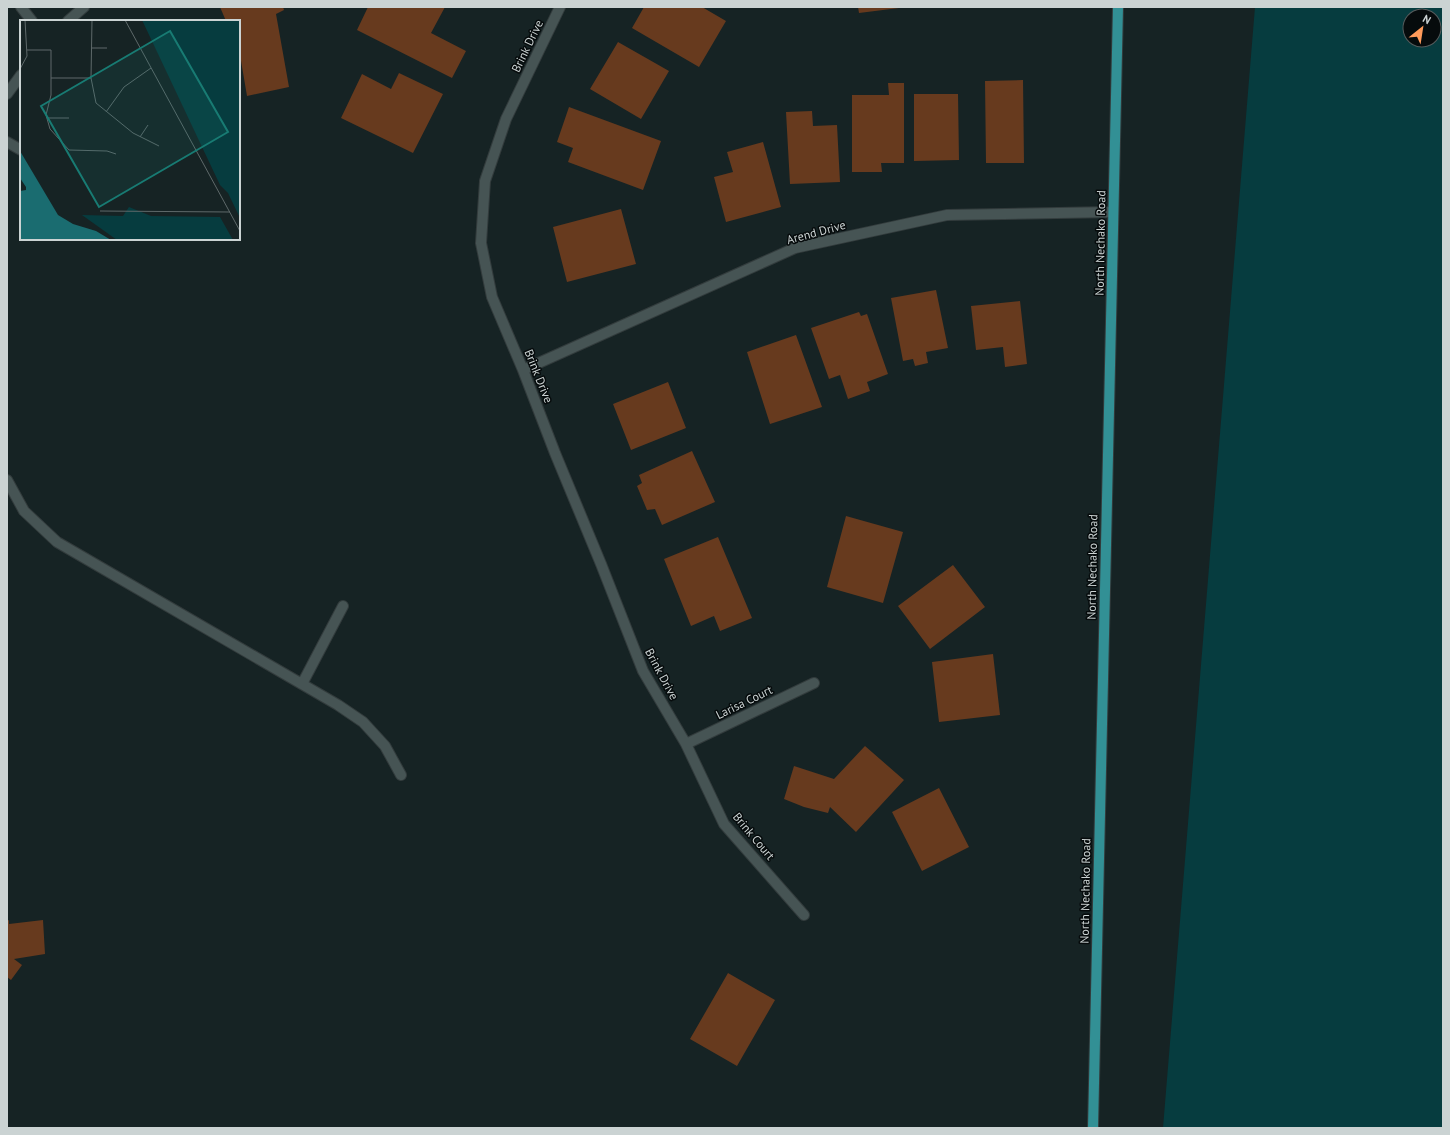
<svg xmlns="http://www.w3.org/2000/svg" width="1450" height="1135" font-family="'PT Sans',sans-serif">
  <rect width="100%" height="100%" fill="#162324"/>
  <!-- green -->
  <path fill="#063c3f" fill-rule="evenodd" d="M1255,7H1443V1128H1163ZM1410,16H1434V40H1410Z"/>
  <!-- building -->
  <path fill="#673a1e" d="M220,7H283L284,10L276,14L289,87L247,96L239,49V21H226Z
    M368,7H445L431,33L466,51L452,78L357,30Z
    M644,7H702L726,21L699,67L632,28Z
    M858,7H899V8L859,13Z
    M618,42L669,71L641,119L590,89Z
    M399,73L443,94L413,153L341,118L362,74L391,89Z
    M1023,80L1024,163H986L985,81Z
    M888,83H904V163H881L882,172H852V95H889Z
    M914,94H958L959,160L914,161Z
    M569,107L661,141L643,190L568,162L573,148L557,142Z
    M812,111L813,126L837,125L840,182L790,184L786,112Z
    M763,142L781,207L726,222L714,177L733,172L727,152Z
    M621,209L636,264L567,282L553,227Z
    M936,290L948,348L926,352L928,363L915,366L913,359L903,361L891,298Z
    M1020,301L1027,364L1005,367L1003,347L976,350L971,306Z
    M859,312L861,316L867,314L888,374L867,382L870,391L848,399L840,375L829,379L811,328Z
    M796,335L822,407L770,424L747,352Z
    M668,382L686,428L631,450L613,404Z
    M692,451L715,502L662,525L655,509L647,510L637,486L642,483L639,475Z
    M846,516L903,532L883,603L827,587Z
    M718,537L752,618L720,631L714,616L691,626L664,559Z
    M953,565L985,607L930,649L898,606Z
    M993,654L1000,715L939,722L932,662Z
    M865,746L904,780L856,832L830,807L828,813L804,807L784,799L794,766L834,779Z
    M939,788L969,847L922,871L892,812Z
    M9,920V924L43,920L45,954L14,959L22,965L11,980L7,977V921Z
    M728,973L775,1000L737,1066L690,1039Z"/>
  <g fill="none" stroke-linecap="round" stroke-linejoin="round">
    <defs>
      <path id="minor" d="M21,7L32,21
        M560,7L506,119L485,181L481,243L492,297L523,370L555,453L601,564L643,671L686,744L724,824L804,915
        M68,21L84,7
        M7,94L21,75
        M7,142L21,150
        M523,370L795,248L947,215L1113,212
        M7,480L24,511L57,542L338,705L363,722L385,746L401,775
        M302,684L343,606
        M686,744L814,683"/>
      <path id="major" d="M1093,1128L1118,7"/>
    </defs>
    <!-- minor casing -->
    <use href="#minor" stroke="#333c3d" stroke-width="12"/>
    <!-- major casing -->
    <use href="#major" stroke="#333c3d" stroke-width="12"/>
    <!-- minor -->
    <use href="#minor" stroke="#465454" stroke-width="10"/>
    <!-- major -->
    <use href="#major" stroke="#329095" stroke-width="10"/>
  </g>
  <g text-anchor="middle" dominant-baseline="central" stroke-width="3" stroke-linejoin="round" paint-order="stroke">
    <!-- street labels -->
    <g font-size="12" fill="#cbd3d3" stroke="#060b0c">
      <text transform="translate(527 46) rotate(-64)">Brink Drive</text>
      <text transform="translate(816 232) rotate(-15)">Arend Drive</text>
      <text transform="translate(1100 243) rotate(-89)">North Nechako Road</text>
      <text transform="translate(539 376) rotate(68)">Brink Drive</text>
      <text transform="translate(1092 567) rotate(-89)">North Nechako Road</text>
      <text transform="translate(662 674) rotate(62)">Brink Drive</text>
      <text transform="translate(744 702) rotate(-26)">Larisa Court</text>
      <text transform="translate(754 836) rotate(50)">Brink Court</text>
      <text transform="translate(1085 891) rotate(-89)">North Nechako Road</text>
    </g>
  </g>
  <!-- overview -->
  <g transform="translate(20 20)">
    <rect width="220" height="220" fill="#162324"/>
    <path d="M122,0H220V198L208,173L200,165ZM109,187L131,196L200,197L213,220H97L62,195L103,196Z" fill="#063c3f"/>
    <path d="M0,131L38,195L53,204L76,211L91,220H0V171L6,170V167L0,158Z" fill="#1a6c70"/>
    <path fill="none" stroke="#5e696a" stroke-width="1" d="M72,0L71,58L76,83L113,113L139,126M105,0L220,211M72,28H87M7,30H31V58H71M0,49L7,36L5,0M31,58V75L26,95L30,109L49,130L87,131L96,134M86,92L104,67L131,48M27,98H49M120,117L128,105M80,191L210,192"/>
    <path fill="#187b73" fill-opacity="0.15" stroke="#187b73" stroke-width="2" d="M150,11L208,112L79,187L21,86Z"/>
    <rect width="220" height="220" fill="none" stroke="#cbd3d3" stroke-width="2"/>
  </g>
  <!-- border -->
  <rect width="1450" height="1135" fill="none" stroke="#cbd3d3" stroke-width="16"/>
  <!-- north arrow -->
  <g transform="translate(1422 28) rotate(30)"><circle r="19" fill="#060b0c" stroke="#555b5c"/>
  <path d="M0-3L7 15L0 10L-7 15Z" fill="#ff9b5b"/>
  <text y="-6" font-size="11" font-weight="bold" text-anchor="middle" fill="#cbd3d3">N</text>
  </g>
</svg>
